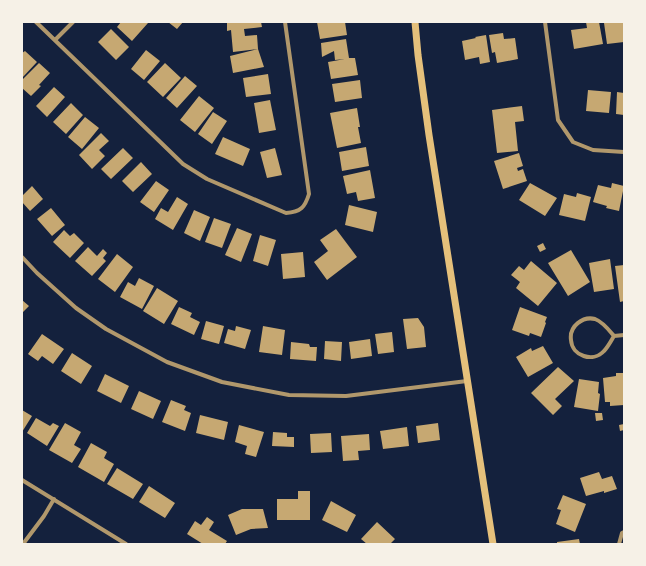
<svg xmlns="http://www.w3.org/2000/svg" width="646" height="566" font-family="Quicksand,sans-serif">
  <rect width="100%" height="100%" fill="#14213d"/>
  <!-- building -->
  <path fill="#c6a872" d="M121,22H146L148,23L132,41L117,27Z
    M168,22H183L177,29Z
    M227,22H261L262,27L244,29L245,36L257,35L258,49L233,52L231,30L227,31Z
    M317,22H345L347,35L320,39Z
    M586,22H599L603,44L574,49L571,30L587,28Z
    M611,22H624V42L607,44L604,23Z
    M111,29L129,47L116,60L98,42Z
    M503,33L504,39L515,38L518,59L497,63L495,52L492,53L489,35Z
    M486,35L490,62L480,64L479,57L465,60L462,41L476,38L475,37Z
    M346,39L349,58H355L358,75L331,79L328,62L345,59L335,60L334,51L322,57L321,43Z
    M258,49L264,67L233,73L230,56Z
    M146,50L160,61L144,80L131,69Z
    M25,51L37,62L22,78V53Z
    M39,63L50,73L39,85L41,86L31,96L22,88V80Z
    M165,63L181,78L163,97L147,82Z
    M268,74L271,94L246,97L243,78Z
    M185,76L197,86L177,108L166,98Z
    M360,80L362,98L335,102L332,84Z
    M54,87L65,97L47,117L36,106Z
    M588,90L611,92L609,113L586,111Z
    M617,92L624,93V115L616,114Z
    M199,96L214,108L195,132L180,120Z
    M270,100L276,130L259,133L254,103Z
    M71,103L83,115L66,134L53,122Z
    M522,106L524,121L515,122L518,151L497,153L492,110Z
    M357,108L360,127H358L361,143L337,148L330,113Z
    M213,112L227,121L212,144L198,134Z
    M85,117L99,128L82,149L68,137Z
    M101,133L109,141L99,150L105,156L92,169L79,155Z
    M223,137L250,149L243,166L215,154Z
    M366,147L369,166L342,171L339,152Z
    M123,148L133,158L111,179L101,169Z
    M275,148L282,175L267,178L260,152Z
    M519,153L523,166L517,168L518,171L523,169L527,181L503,189L494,161Z
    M141,162L152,174L133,192L122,181Z
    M370,170L375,198L358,201L356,192L347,194L343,176Z
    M156,181L169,190L154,212L140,202Z
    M530,183L557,198L545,216L519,200Z
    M612,183L624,186L619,211L606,208L607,206L593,202L598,185L611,188Z
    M32,186L43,199L30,211L22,202V196Z
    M577,193L591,197L585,221L559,215L564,194L576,197Z
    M177,197L188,204L173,230L155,219L161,208L168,212Z
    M349,205L377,212L373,232L345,225Z
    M51,208L65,225L52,236L37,219Z
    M194,210L210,217L200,241L184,233Z
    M214,218L231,224L222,248L205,242Z
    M237,228L252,234L241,262L225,255Z
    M336,229L357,257L327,280L314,262L328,251L320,240Z
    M64,230L70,236L74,233L84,243L70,258L53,242Z
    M260,235L276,240L268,266L253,261Z
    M543,243L546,249L540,252L537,246Z
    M88,247L97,256L103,249L107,253L103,258L106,261L92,276L75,261Z
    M571,250L590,282L568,296L548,263Z
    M303,252L305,277L283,279L281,254Z
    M117,254L133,267L115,292L98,279Z
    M610,259L614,289L594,292L589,263Z
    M531,261L557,283L538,306L516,288L520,282L511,275L519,266L524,270Z
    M624,265V301L620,302L615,266Z
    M139,278L154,286L142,309L120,297L128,282L135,286Z
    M157,288L178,301L164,324L143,311Z
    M22,300L29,306L22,313Z
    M179,307L192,313L190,317L200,322L194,335L171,324Z
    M520,307L547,317L545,322L546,323L541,337L530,333L529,336L512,330Z
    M418,318L424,327L426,347L407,349L403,319Z
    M206,321L224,326L219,344L201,339Z
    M236,326L251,330L245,349L224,343L228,329L235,331Z
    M263,326L285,330L282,355L259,352Z
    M392,332L394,352L378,354L375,334Z
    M42,334L64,349L53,364L42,356L38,361L28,354Z
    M370,339L372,356L351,359L349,342Z
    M325,341L342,342L341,361L324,359Z
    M291,342L309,344L310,347H317L316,361L290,359Z
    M543,346L553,363L528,377L516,357L531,348L532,351Z
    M72,353L92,366L81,384L61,371Z
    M558,367L574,381L555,399L562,406L553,415L531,393Z
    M616,373H624V405L610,406V402H605L603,378L616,376Z
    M105,374L129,386L121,403L97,391Z
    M579,379L599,382L598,393L600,394L598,411L574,407Z
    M139,391L161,401L153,419L131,409Z
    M171,400L186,406L184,410L191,413L185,431L162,422Z
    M22,410L32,416L22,432Z
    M595,413H602L603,420L596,421Z
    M200,415L228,422L224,440L196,433Z
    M36,418L50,426L53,423L59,426L47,446L27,433Z
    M65,423L81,432L74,445L81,449L72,463L49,450Z
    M438,423L440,440L418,443L416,426Z
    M624,424V430L620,431L619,425Z
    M239,425L264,432L256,457L245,454L247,446L235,442Z
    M407,427L409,446L383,449L380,431Z
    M273,432L287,433V437H294V447L272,446Z
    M331,433L332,452L311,453L310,434Z
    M369,434L370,450L358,451L359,460L343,461L341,436Z
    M91,443L107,452L104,458L114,464L104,482L78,467Z
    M117,468L143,484L133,499L107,484Z
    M599,472L602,479L612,476L617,489L604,493V491L586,496L580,478Z
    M149,486L175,503L165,518L139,502Z
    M298,491H310V520H277V499H298Z
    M563,495L586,504L575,532L556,524L561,510L557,509Z
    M331,501L356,515L347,532L322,520Z
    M242,509H263L268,528L251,529L236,535L228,515Z
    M207,517L214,522L209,530L227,541L225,544H203L187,534L195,521L201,525Z
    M377,522L395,539L390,544H367L361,539Z
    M579,539L580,544H557V542Z"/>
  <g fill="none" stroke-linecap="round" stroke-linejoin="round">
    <!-- minor -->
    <path stroke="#b1986c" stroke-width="4" d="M36,22L183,164L207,179L286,213C301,212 305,207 309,194L285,22
      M545,22L558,120L573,142L593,150L624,152
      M55,40L73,22
      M22,257L37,273L76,308L106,329L167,362L222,382L289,395L346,396L467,381
      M614,336C611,341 608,347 604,351C593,363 572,356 571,340C569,326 583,316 595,319C603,322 609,330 614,336L624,335
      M22,480L126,544
      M23,544L44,516L54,499
      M619,544L622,533L624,532"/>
    <!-- secondary -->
    <path stroke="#e5c07b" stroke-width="7" d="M415,22L418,55L429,135L493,544"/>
  </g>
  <!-- border -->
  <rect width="646" height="566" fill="none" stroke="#f6f1e7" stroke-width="46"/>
</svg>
